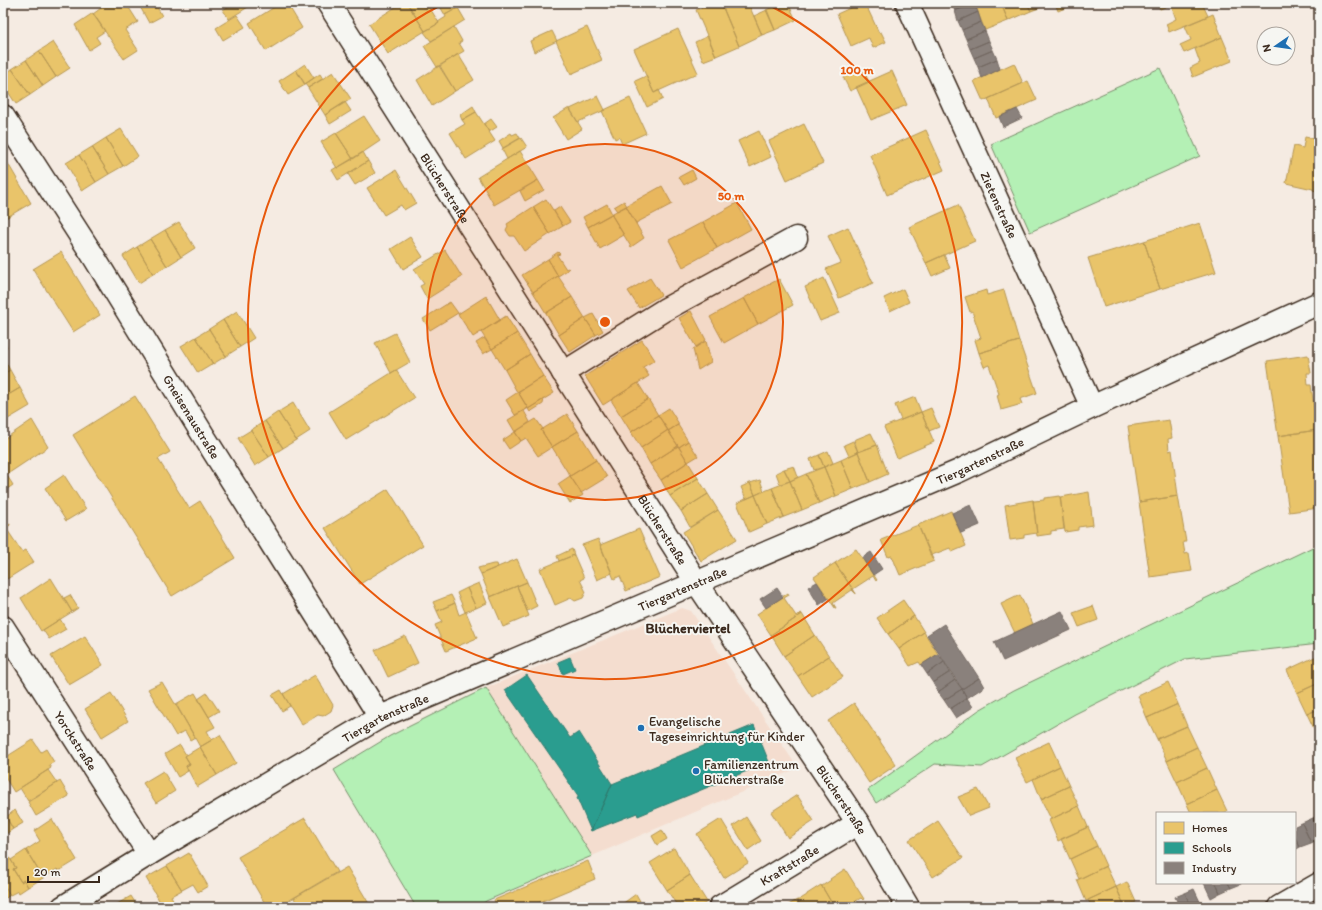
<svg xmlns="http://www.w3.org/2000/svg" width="1322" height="910" font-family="Itim,sans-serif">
  <rect width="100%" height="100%" fill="#f5ebe2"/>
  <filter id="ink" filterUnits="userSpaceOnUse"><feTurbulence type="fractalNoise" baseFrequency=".025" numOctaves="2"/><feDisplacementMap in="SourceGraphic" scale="8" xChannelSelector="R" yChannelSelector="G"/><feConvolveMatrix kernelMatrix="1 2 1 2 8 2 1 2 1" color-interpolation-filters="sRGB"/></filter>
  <g filter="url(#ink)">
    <!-- built -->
    <path fill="#f4ddcf" d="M682,608L691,611L798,768L592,856L486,688Z"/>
    <!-- green -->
    <path fill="#b4f0b5" stroke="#788d6a" d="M1160,68L1200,156L1030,232L991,144Z
      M1319,544V644L1185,659L1075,714L982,767L935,764L876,803L868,790L979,710L1014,690Z
      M486,688L592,856L486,901L479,907H416L334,770L390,736Z"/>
    <!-- homes -->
    <path fill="#e9c46a" stroke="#b59653" d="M108,3H126L138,22L125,30L138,50L124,59L93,14Z
      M138,3H152L155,8L157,7L162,16L149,23Z
      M152,3H165L155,8Z
      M223,3H234L227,8Z
      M234,3H245L248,7L229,19L223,10Z
      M281,3H287L302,28L266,51L249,23Z
      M356,3H365L359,7Z
      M402,3H407L425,31L388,54L369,24Z
      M407,3H421L424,7L428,5L439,23L425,31Z
      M438,3H466L445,15Z
      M712,3H721L739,46L716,56L696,10Z
      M721,3H748L762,35L739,46Z
      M782,3H788L796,20L775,30L766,10Z
      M861,3H865L879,33L881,32L886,42L873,48L869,38L851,46L837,14Z
      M974,3H1001L1008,21L985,30Z
      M1001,3H1027L1031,11L1008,21Z
      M1027,3H1052L1031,11Z
      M1055,3H1077L1058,11Z
      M1157,3H1175L1160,9Z
      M1175,3H1202L1208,16L1169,32L1166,24L1176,19L1171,5Z
      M458,8L465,20L431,41L424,32L439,23L438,22L446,17L445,15Z
      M767,10L775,30L762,35L754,16Z
      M93,13L105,31L96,37L100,43L89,50L75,25Z
      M1213,14L1222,37L1184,53L1180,45L1191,40L1185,26Z
      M237,15L245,27L223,40L216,28Z
      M454,27L462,41L459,43L464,51L437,67L424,46Z
      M587,27L602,60L571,74L556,41Z
      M678,29L698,73L654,93L634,49Z
      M552,31L557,41L534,52L530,41Z
      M708,36L716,56L703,61L695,42Z
      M1222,37L1232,61L1193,77L1190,68L1200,63L1195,49Z
      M53,42L70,68L56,77L39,51Z
      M39,51L56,77L43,86L26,60Z
      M458,54L474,80L455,91L440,66Z
      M26,60L43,86L30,95L12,69Z
      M1014,63L1023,83L983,101L974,81Z
      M305,64L314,78L305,84L296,70Z
      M439,66L455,91L432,106L417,80Z
      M12,69L30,95L16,104L3,84V75Z
      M863,69L869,82L850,91L843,77Z
      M296,70L305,85L288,95L279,81Z
      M892,71L907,105L871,120L856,87Z
      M333,72L351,99L325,115L308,88Z
      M320,74L323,79L308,88L305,84Z
      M646,76L654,93L659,90L663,99L647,107L635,81Z
      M1028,81L1037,100L996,118L988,99Z
      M598,96L605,110L578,122L570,109Z
      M630,98L646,133L622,144L619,137L615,139L602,111Z
      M345,102L351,111L330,124L325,115Z
      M473,106L476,112L462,120L460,115Z
      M569,108L582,129L566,139L553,118Z
      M476,112L495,141L466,159L450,133L465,124L462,120Z
      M364,116L380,141L353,159L336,133Z
      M491,119L497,127L489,132L484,124Z
      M804,124L823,163L787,180L769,141Z
      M121,129L138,156L123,166L106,138Z
      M926,130L944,170L887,195L870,155Z
      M759,131L771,157L750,167L738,141Z
      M336,133L353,159L337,168L321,142Z
      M511,133L512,135L517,133L520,138L503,148L499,141Z
      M1305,137L1319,140V192L1313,190V189L1286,183L1294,146L1303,148Z
      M106,138L123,166L109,174L92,147Z
      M521,138L527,147L507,159L502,149Z
      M92,147L109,174L96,182L79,155Z
      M520,151L538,180L494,205L478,177Z
      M363,152L368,161L338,180L332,170L337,167V168Z
      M3,155L31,203L4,219L3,218Z
      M79,155L96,182L82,191L66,163Z
      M368,161L375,173L355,185L348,174Z
      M396,170L416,203L404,210L401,205L384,215L367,188Z
      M692,170L696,178L684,185L679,177Z
      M538,180L544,190L525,201L520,191Z
      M662,186L672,204L636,223L626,206Z
      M546,199L563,226L550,234L533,207Z
      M624,201L627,206L617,211L614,207Z
      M737,203L751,229L717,248L703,222Z
      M607,204L612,214L588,227L583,217Z
      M958,205L975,241L926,263L909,227Z
      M626,206L644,238L631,247L611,214Z
      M533,207L550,234L524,251L514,236H510L506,230L508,226L507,224Z
      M560,207L570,222L563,226L554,211Z
      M611,214L624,235L600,249L588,227Z
      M179,222L195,248L181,257L165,230Z
      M703,222L717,248L683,267L669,240Z
      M1200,223L1216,272L1160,289L1144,241Z
      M848,227L873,283L839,298L826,269L841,263L828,236Z
      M165,230L181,257L167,266L150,239Z
      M410,237L423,257L403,269L391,249Z
      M150,239L167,266L153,274L137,247Z
      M1144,241L1160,289L1104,307L1088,258Z
      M137,247L153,274L139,283L123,256Z
      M445,250L462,277L427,299L420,286L424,284L414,269Z
      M61,252L100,315L73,332L33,269Z
      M558,252L560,254L557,255L566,269L568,268L569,269L558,276L548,259Z
      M944,255L950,268L932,276L926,263Z
      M548,259L558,276L533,292L522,275Z
      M558,276L572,297L546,313L533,292Z
      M650,278L661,295L639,308L628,291Z
      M824,278L840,313L820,321L805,287Z
      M779,279L793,305L758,324L744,298Z
      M903,289L909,302L890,311L884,298Z
      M986,290L987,295L1004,290L1019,341L979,353L975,340L981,338L972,311L970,312L965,297Z
      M486,296L500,320L473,337L458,314Z
      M572,297L585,318L559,335L546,313Z
      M744,298L758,324L724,343L710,317Z
      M450,302L458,313L430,330L423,319Z
      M237,311L254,338L240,347L223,320Z
      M691,311L706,340L696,347L679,318Z
      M593,314L603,331L596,335L585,318Z
      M506,316L517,333L492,349L481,332Z
      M585,318L596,335L570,352L559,335Z
      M223,320L240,347L226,356L209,329Z
      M209,329L226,356L213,364L196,337Z
      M395,333L410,362L391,373L375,343Z
      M517,333L530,354L505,370L492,349Z
      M196,337L213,364L198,373L181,346Z
      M484,338L492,349L483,354L476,343Z
      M642,340L655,360L643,367L649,376L603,405L585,376Z
      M3,341L7,347L3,349Z
      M706,341L711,362L698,370L693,349Z
      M1019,341L1037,393L1020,399L1022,404L1001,410L997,395L999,394L989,365L984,367L979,353Z
      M530,354L543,376L517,392L505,370Z
      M1308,355L1311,373H1307L1308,385H1311L1317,430L1278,436L1267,361Z
      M3,361H5L10,370L3,374Z
      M10,370L20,388L3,398V374Z
      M396,370L414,398L346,440L329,412Z
      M543,376L554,393L528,409L518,392Z
      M638,383L648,399L621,416L611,400Z
      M20,388L30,406L3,422V398Z
      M518,392L528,408L515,415L506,400Z
      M135,396L170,452L158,459L189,508L200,501L235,558L172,596L73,435Z
      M915,397L921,412L901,420L895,405Z
      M544,399L543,404L530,412L528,409Z
      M648,399L658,415L631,432L621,416Z
      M293,403L310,431L296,440L278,412Z
      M528,408L524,411L530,422L515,432L508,420Z
      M669,408L679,424L668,431L658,415Z
      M931,408L939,427L929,431L921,412Z
      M278,412L296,440L283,448L265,421Z
      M921,412L934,442L897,458L884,427Z
      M567,414L578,431L552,447L541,430Z
      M658,415L668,430L641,448L631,432Z
      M536,419L543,429L541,430L552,447L538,456L526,438L521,441L515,432Z
      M32,420L48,447L3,477V440Z
      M1169,420L1172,438L1168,439L1169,451L1172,450L1178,496L1139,502L1128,426Z
      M265,421L283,448L269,457L251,430Z
      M678,425L688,441L679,447L668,431Z
      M251,430L269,457L255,466L238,438Z
      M668,430L678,446L650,464L641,448Z
      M1317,430L1319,444V508L1289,512L1278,436Z
      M578,431L596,460L570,476L552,447Z
      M515,432L521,441L509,449L503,440Z
      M871,433L877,445L858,452L854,440Z
      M688,441L698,456L688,462L679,447Z
      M853,441L858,452L849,456L844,445Z
      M877,445L888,474L870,482L858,452Z
      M678,446L688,462L661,480L650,464Z
      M828,451L833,463L824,467L819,455Z
      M858,452L870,482L853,489L841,460Z
      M819,455L824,467L814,470L810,459Z
      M596,460L607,477L581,493L570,476Z
      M841,460L853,489L836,496L824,467Z
      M688,462L698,478L670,496L661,480Z
      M794,466L798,477L790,481L784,469Z
      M824,467L836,496L819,503L806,474Z
      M784,469L790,481L780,484L776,473Z
      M6,474L13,485L3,492V477Z
      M806,474L819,503L802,510L790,481Z
      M64,475L86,509L66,521L45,488Z
      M570,476L583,495L570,503L558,484Z
      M698,478L708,494L681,511L670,496Z
      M760,480L764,491L755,495L750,483Z
      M790,481L802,510L784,517L772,488Z
      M750,483L755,495L746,499L741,487Z
      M772,488L784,517L767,524L755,495Z
      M388,489L423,545L360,584L325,528Z
      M1089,492L1093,525L1078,527V530L1065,532L1060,496L1061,497Z
      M708,494L718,510L690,527L681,511Z
      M755,495L767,524L749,532L737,503Z
      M1060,496L1064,529L1051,531V534L1037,536L1033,500L1034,501L1044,500V498Z
      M1178,496L1186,542H1183L1185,554L1189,553L1192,571L1150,577L1139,502Z
      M1033,500L1037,533L1024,535V538L1010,540L1005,505Z
      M718,510L737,539L701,561L683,532Z
      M951,511L966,546L952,552L950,548L932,555L934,559H932L918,525Z
      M10,524V525L6,528L22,552L26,550L34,562L7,579L3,573V528Z
      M918,525L934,561L900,575L892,556L888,557L881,540Z
      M639,529L660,577L626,591L620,576L614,579L600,545Z
      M598,539L612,573L597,580L582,545Z
      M572,549L574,555L559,561L557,556Z
      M856,549L877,580L876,581L873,576L853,589L856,594L835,563Z
      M574,555L584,578L580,580L586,592L583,598L575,601L571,598L555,605L540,569Z
      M517,559L527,582L490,597L481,574Z
      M835,563L856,594L852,590L833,603L836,608H835L814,577Z
      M493,564H497L498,567L481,574L478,568Z
      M51,578L72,612L41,631L21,598Z
      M527,582L537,606L527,611L517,586Z
      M479,583L487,603L476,608L467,588Z
      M517,586L529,616L503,627L490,597Z
      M467,588L476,608L465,612L457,593Z
      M788,593L789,595L784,598L796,616L801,613L802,614L771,635L757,614Z
      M70,595L78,608L72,612L64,598Z
      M451,595L455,603L437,611L433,602Z
      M1020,595L1033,624L1015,633L1001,604Z
      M903,600L914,616L888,634L877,618Z
      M455,603L459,615L466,612L477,638L446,651L435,625L442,622L437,611Z
      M1093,606L1098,620L1079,627L1073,613Z
      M802,614L815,635L784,656L771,635Z
      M914,616L924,632L899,649L888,634Z
      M60,619L66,629L49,639L43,630Z
      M924,632L938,654L921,665L919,662L910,666L899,649Z
      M815,635L829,656L798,676L784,656Z
      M85,636L103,665L69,685L51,656Z
      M405,636L418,663L388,677L375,650Z
      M829,656L843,677L812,697L798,676Z
      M1317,656L1319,660V683L1297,693L1287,670Z
      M315,675L333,705L331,711L323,716L318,715L302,725L283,694Z
      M162,682L195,737L190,740L185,731L176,736L148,689Z
      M1168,682L1178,704L1147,718L1138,696Z
      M1319,683V709L1307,714L1297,693Z
      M281,690L290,706L282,711L272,695Z
      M111,693L128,721L102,737L85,709Z
      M195,693L215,727L207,731L212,740L200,747L176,704Z
      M207,693L219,711L209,717L198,699Z
      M854,703L896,765L869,783L828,721Z
      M1178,704L1187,726L1157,739L1147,718Z
      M1319,709V735H1317L1307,714Z
      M1187,726L1197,747L1167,761L1157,739Z
      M220,735L236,763L217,775L200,747Z
      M33,740L41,752L46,749L54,762L49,765L51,768L14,792L3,774V759Z
      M1049,742L1060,766L1027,782L1015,758Z
      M180,745L186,755L185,756L190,764L186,766L188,771L178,777L165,754Z
      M200,747L217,775L197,787L186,766L190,764L185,756Z
      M1197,747L1207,768L1177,782L1167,761Z
      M1060,766L1069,786L1041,799L1033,779Z
      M1207,768L1217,790L1187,804L1177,782Z
      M48,770L57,783L28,801L20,788Z
      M163,771L175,791L156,803L143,783Z
      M60,781L69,796L36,816L28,802Z
      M1069,786L1079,806L1051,819L1041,799Z
      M978,789L989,808L969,816L958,797Z
      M1217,790L1227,811L1224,813H1191L1187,804Z
      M797,795L814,821L788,838L771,812Z
      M1079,806L1088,827L1058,841L1049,820Z
      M15,810L23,823L13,829L6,817Z
      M6,817L13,829L3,836V819Z
      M746,817L761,841L748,850L733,826Z
      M305,818L337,872L278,907H267L238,857Z
      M52,819L77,860L59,871L57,869L43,878L26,850L40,841L34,831Z
      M721,819L748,863L724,878L697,834Z
      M938,821L963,858L933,877L909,840Z
      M1088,827L1097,846L1070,859L1061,839Z
      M662,830L667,839L657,845L652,836Z
      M1097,846L1106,866L1079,879L1070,859Z
      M3,848L16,868L13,869L21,882L24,880L28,887L19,893L18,891L10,895L3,884Z
      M674,848L690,875L667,890L650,863Z
      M26,850L43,878L28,887L24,880L21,882L13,869L16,868L11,860Z
      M189,853L208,886L198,892L193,884L182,890L167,866Z
      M588,861L595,879L528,907H497L494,900Z
      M167,866L182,890L171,896L176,905L172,907H163L146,878Z
      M1106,866L1116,887L1086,901L1077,880Z
      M347,867L371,907H299L294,898Z
      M845,869L864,899L863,900L861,898L849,905L850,907H834L821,885L822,886L831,880L830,879Z
      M690,875L707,902L699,907H678L667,890Z
      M1127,882L1136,902L1125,907L1116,887Z
      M3,884L10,895L3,900Z
      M821,885L834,907H802L797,900H799L807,895V894Z
      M1116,887L1125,907H1092L1088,900Z
      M636,894L640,901L633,907H618Z
      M131,896L138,907H112Z
      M797,900L802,907H785Z
      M988,902L991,907H981Z"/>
    <!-- schools -->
    <path fill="#2a9d8f" stroke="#2f7a6d" d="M570,657L575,669L563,674L558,662Z
      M527,675L570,738L579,732L612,784L591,831L577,798L579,797L505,690Z
      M754,725L769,762L638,816L637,813L591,831L612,784Z"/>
    <!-- industry -->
    <path fill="#8a817c" stroke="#726760" d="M951,3H974L955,11Z
      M974,3L978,12L958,21L955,11Z
      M978,12L981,22L962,30L958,21Z
      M981,22L985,31L966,39L962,30Z
      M985,31L989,41L970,49L966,39Z
      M989,41L993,50L974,58L970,49Z
      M993,50L997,59L978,67L974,58Z
      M997,59L1000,69L982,78L978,67Z
      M1017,109L1022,118L1003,127L999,117Z
      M971,505L980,525L961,533L952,513Z
      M871,552L882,569L873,575L862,558Z
      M817,582L828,599L819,605L808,587Z
      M777,588L783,597L766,608L760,599Z
      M1062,611L1071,630L1003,661L994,642Z
      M944,624L979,678L962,689L927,635Z
      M938,654L944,662L927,674L921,665Z
      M944,662L950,672L933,683L927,674Z
      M950,672L955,680L938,692L933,683Z
      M979,678L984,687L967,698L962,689Z
      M955,680L962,689L944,700L938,692Z
      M962,689L967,698L950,709L944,700Z
      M967,698L973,707L956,718L950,709Z
      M1319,815V832L1313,818Z
      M1313,818L1319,832V839L1311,843L1302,823Z
      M1302,823L1311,843L1300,847L1295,837V826Z
      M1295,837L1300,847L1295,850Z
      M1204,883H1216L1220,893L1211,898Z
      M1216,883H1228L1231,888L1220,893Z
      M1228,883H1241V884L1231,888Z
      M1194,889L1202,906L1201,907H1191L1185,893Z
      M1185,893L1191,907H1180L1175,897Z"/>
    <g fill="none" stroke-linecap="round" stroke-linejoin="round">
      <defs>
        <g id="minor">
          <path id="s1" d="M328,3L697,583L858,823L908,907"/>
          <path id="s2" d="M907,3L1092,407"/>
          <path id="s3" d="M3,116L92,254L205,438L380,717"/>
          <path d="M563,373L664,310L796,238"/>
          <path id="s4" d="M3,627L149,854"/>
          <path id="s5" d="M63,907L149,854L380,717L959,471L1092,407L1319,303"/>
          <path id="s6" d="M720,907L858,823"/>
          <path d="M1279,907L1319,884"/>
        </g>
      </defs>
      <!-- minor casing -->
      <use href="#minor" stroke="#3b2a1e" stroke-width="25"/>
      <!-- minor -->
      <use href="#minor" stroke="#f6f6f2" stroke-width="22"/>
    </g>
  </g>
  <!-- distance rings -->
  <circle cx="605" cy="322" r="178" fill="#e8590c" fill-opacity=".12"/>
  <g fill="none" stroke="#e8590c" stroke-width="2">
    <circle cx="605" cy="322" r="178"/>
    <path d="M767 4A357 357 0 1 1 443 4"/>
  </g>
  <!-- markers -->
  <g fill="#1f6fb2" stroke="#f6f6f2" stroke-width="1.5">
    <circle cx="641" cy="728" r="4"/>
    <circle cx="696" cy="771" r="4"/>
  </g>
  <g text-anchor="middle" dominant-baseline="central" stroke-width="4" stroke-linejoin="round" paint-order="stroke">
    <!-- street labels -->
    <g font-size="13" fill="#3b2a1e" stroke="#f6f6f2">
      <text stroke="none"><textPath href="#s1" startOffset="219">Blücherstraße</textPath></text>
      <text stroke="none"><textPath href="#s2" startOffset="222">Zietenstraße</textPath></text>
      <text stroke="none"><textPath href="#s3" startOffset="355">Gneisenaustraße</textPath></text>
      <text stroke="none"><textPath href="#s5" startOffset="1022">Tiergartenstraße</textPath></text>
      <text stroke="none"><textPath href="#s1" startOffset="624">Blücherstraße</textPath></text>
      <text stroke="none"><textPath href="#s5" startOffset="698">Tiergartenstraße</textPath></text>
      <text stroke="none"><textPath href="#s5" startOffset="374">Tiergartenstraße</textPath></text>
      <text stroke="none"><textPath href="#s4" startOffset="135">Yorckstraße</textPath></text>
      <text stroke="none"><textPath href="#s1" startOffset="948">Blücherstraße</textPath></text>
      <text stroke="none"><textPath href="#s6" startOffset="81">Kraftstraße</textPath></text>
    </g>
    <!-- poi labels -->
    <g font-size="13" fill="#3b2a1e" stroke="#f6f6f2" text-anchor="start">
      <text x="649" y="721">Evangelische<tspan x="649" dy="15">Tageseinrichtung für Kinder</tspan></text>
      <text x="704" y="764">Familienzentrum<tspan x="704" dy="15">Blücherstraße</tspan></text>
    </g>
    <!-- neighbourhood labels -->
    <g font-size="14" font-weight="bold" fill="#3b2a1e" stroke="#f6f6f2">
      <text x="688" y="628">Blücherviertel</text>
    </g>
  </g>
  <circle cx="605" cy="322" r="6" fill="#e8590c" stroke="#f6f6f2" stroke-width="2"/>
  <g font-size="12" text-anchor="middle" font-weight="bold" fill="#e8590c" stroke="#f6f6f2" stroke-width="4" stroke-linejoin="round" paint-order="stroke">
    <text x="857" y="74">100 m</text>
    <text x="731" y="200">50 m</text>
  </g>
  <!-- margin -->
  <rect width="1322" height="910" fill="none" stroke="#f6f6f2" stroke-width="16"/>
  <rect x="8" y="8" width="1306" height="894" fill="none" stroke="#3b2a1e" stroke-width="1.5" filter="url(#ink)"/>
  <!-- legend -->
  <rect x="1156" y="812" width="140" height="72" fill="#f6f6f2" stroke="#aba49d"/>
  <rect x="1164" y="822" width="20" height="12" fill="#e9c46a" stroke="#aba49d"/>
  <text x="1192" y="832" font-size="12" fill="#3b2a1e">Homes</text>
  <rect x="1164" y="842" width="20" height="12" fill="#2a9d8f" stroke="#aba49d"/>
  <text x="1192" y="852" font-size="12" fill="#3b2a1e">Schools</text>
  <rect x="1164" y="862" width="20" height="12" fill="#8a817c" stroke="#aba49d"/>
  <text x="1192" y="872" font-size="12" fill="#3b2a1e">Industry</text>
  <!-- north arrow -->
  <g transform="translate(1276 46) rotate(257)"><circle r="19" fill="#f6f6f2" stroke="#aba49d"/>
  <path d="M0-3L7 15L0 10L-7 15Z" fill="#1f6fb2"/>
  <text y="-6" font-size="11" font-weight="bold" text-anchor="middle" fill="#3b2a1e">N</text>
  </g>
  <!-- scale -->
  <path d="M28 876v6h71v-6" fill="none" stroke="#3b2a1e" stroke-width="2"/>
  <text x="34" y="876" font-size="12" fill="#3b2a1e" stroke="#f6f6f2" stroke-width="3" paint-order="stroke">20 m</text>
</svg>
